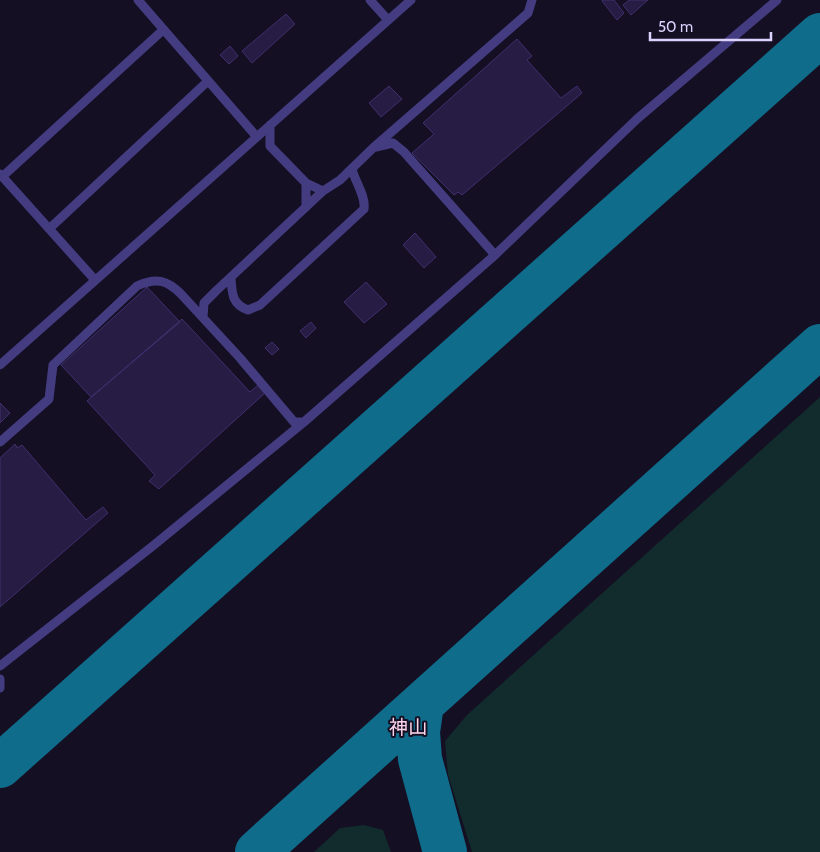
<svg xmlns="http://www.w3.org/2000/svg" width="820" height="852" font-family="Cabin,'Noto Sans JP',sans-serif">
  <rect width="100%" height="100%" fill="#140f23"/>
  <!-- green -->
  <path fill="#122b2c" d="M820,397V852H472L448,775L445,741L467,715Z
    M364,825L383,830L391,852H314L340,828Z"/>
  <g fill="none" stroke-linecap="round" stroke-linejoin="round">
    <!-- taxiway -->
    <path stroke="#0f6c8a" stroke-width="44" d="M422,704L418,732L420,759L445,852
      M0,766L820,35
      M257,852L820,346"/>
  </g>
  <!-- building -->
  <path fill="#271c43" stroke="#402f6e" d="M603,0H614L624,13L617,20L602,1Z
    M629,0H648L631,15L623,5Z
    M286,14L295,24L252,63L242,51Z
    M517,39L532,56L527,60L561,98L577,86L582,93L462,195L458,192L454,195L412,153L434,134L423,123Z
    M230,46L238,56L229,64L220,55Z
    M389,86L402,99L381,117L369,103Z
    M415,233L436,257L424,268L403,245Z
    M366,282L387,304L364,323L344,302Z
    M147,287L180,322L91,397L61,365Z
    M182,319L250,392L258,385L265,393L159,489L149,481L155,475L87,401Z
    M311,322L316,328L306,338L300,331Z
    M272,342L279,349L272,355L265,348Z
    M0,403L10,413L0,423Z
    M15,444L17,448L22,445L86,520L103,507L108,513L0,607V458Z"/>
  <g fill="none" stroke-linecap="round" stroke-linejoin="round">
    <!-- service -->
    <path stroke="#443c80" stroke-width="9" d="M138,0L257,137
      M370,0L388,20
      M270,125V146L306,183L323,191
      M376,147L393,143L404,152L495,255
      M0,174L95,280
      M2,177L163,30
      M306,183V207
      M50,228L208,81
      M231,278C232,294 232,304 248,310L260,305L364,209C366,196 355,182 352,169
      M203,317L204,303L217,290L323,191L340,180L373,148L528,13L532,0
      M0,365L411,0
      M0,442L49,399L53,365L137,286C156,277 167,280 181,294L240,358L294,422H304
      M0,666L154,545L304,422L495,255L637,119L777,0
      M0,679V688"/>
  </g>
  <g text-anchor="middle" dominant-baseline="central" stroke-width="4" stroke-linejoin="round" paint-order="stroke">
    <!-- quarter labels -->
    <g font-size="19" fill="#fdd5eb" stroke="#140f23">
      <text x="408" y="727">神山</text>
    </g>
  </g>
  <!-- scale -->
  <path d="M650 32v8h121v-8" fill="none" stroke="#dbd3fd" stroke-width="2.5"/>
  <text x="658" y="32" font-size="15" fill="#dbd3fd" stroke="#140f23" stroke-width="4" paint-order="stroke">50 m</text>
</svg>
